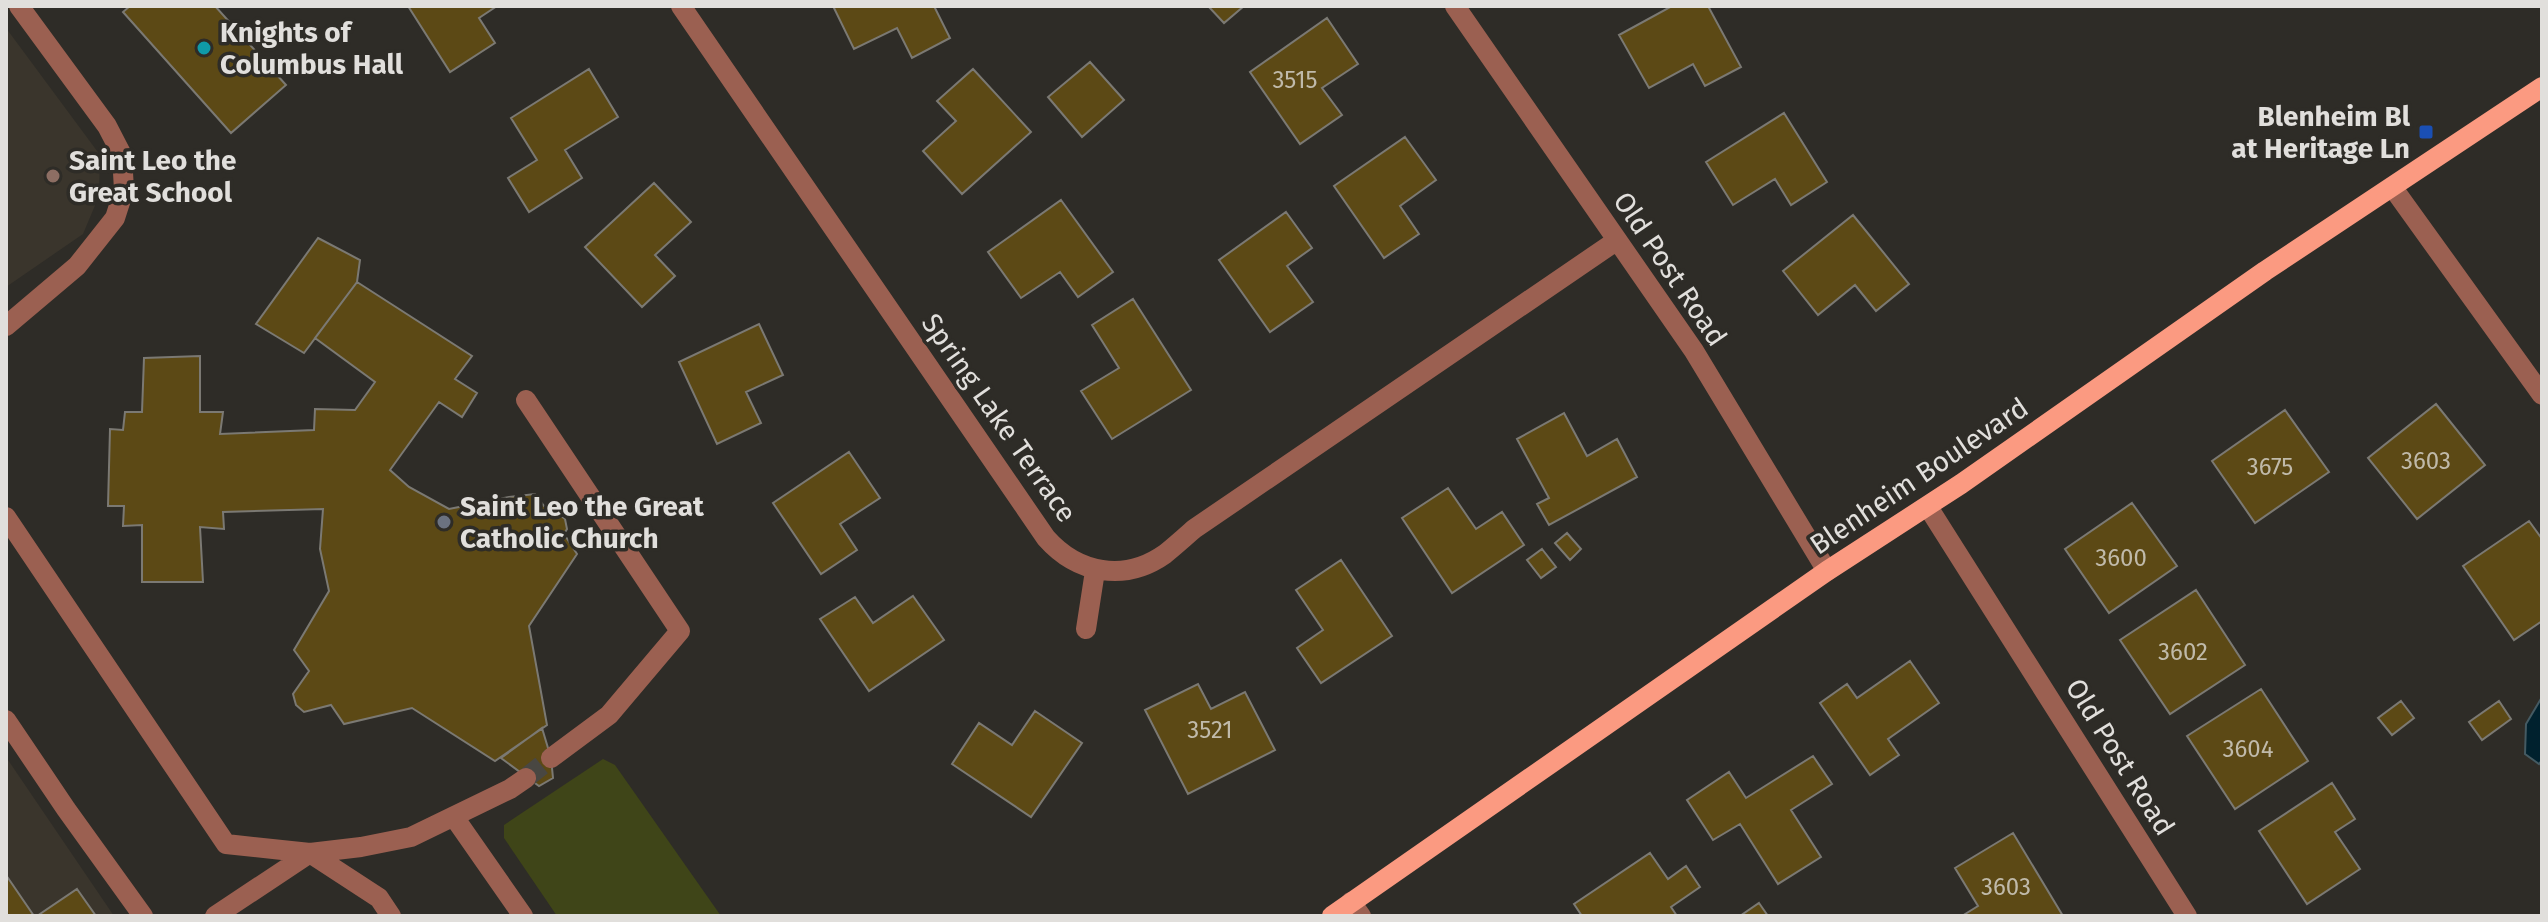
<svg xmlns="http://www.w3.org/2000/svg" width="2548" height="922" font-family="'Fira Sans',sans-serif">
  <rect width="100%" height="100%" fill="#2e2c27"/>
  <!-- built -->
  <path fill="#3a352c" d="M6,28L100,155L99,196L83,234L6,287Z
    M6,757L114,916H6Z"/>
  <!-- green -->
  <path fill="#3f4518" d="M603,759L615,765L721,916H557L504,838V825Z"/>
  <!-- water -->
  <path fill="#00212e" stroke="#445a62" stroke-width="2" d="M2542,697V760L2539,764L2525,754L2526,724Z"/>
  <!-- building -->
  <path fill="#5c4915" stroke="#7b7973" stroke-width="2" d="M130,6H215L286,85L231,133L123,12Z
    M408,6H497L479,18L495,43L450,72Z
    M833,6H934L950,38L912,58L897,28L854,49Z
    M1208,6H1244L1224,23Z
    M1672,6H1708L1741,67L1705,86L1693,64L1649,88L1619,35Z
    M1327,18L1358,64L1322,88L1342,115L1300,144L1250,72Z
    M1090,62L1124,100L1082,137L1048,97Z
    M589,69L618,117L565,150L582,178L529,212L508,178L537,160L511,118Z
    M973,69L1031,132L962,194L923,151L956,121L937,101Z
    M1784,113L1827,182L1791,205L1775,179L1733,205L1706,162Z
    M1405,137L1436,180L1400,206L1419,234L1384,258L1334,186Z
    M654,183L691,222L655,255L675,276L642,307L585,247Z
    M1061,200L1113,272L1078,297L1060,272L1021,298L988,252Z
    M1286,212L1312,248L1287,266L1313,302L1270,332L1219,260Z
    M1853,215L1909,284L1876,311L1855,285L1818,315L1783,271Z
    M318,238L360,260L357,282L304,353L256,324Z
    M357,282L472,356L455,379L477,393L462,417L439,402L390,470L409,487L449,509L509,497L535,494L550,514L556,512L565,519L567,529L564,534L577,554L529,626L547,725L495,761L412,708L344,724L331,705L304,712L296,705L293,694L309,671L294,650L329,591L320,549L323,509L223,512L224,529L200,527L203,582H142V525L123,526L124,506H108L110,429L123,430L125,412H142L144,358L200,356V412H223L220,434L314,430L315,409L355,410L375,382L315,338Z
    M1133,299L1191,390L1112,439L1081,391L1119,368L1092,325Z
    M759,324L783,375L746,392L761,423L717,444L679,362Z
    M2436,404L2485,465L2417,519L2368,458Z
    M2285,410L2329,472L2255,523L2212,461Z
    M1564,413L1587,456L1617,439L1637,477L1549,525L1537,504L1549,498L1517,439Z
    M849,452L880,498L840,524L857,550L821,574L773,503Z
    M1448,488L1476,529L1502,512L1524,545L1452,593L1402,518Z
    M2132,503L2177,566L2109,613L2065,549Z
    M2529,521L2542,539V621L2514,640L2463,566Z
    M1567,533L1581,549L1570,560L1555,543Z
    M1542,549L1556,567L1541,578L1527,560Z
    M1341,560L1392,636L1321,683L1297,648L1323,630L1296,590Z
    M2196,590L2245,665L2170,714L2120,640Z
    M913,596L944,640L869,691L820,619L855,597L873,623Z
    M1910,661L1939,703L1888,739L1899,755L1870,775L1820,703L1847,684L1857,698Z
    M1198,684L1211,709L1245,692L1275,750L1188,794L1145,710Z
    M2261,689L2308,761L2235,809L2187,736Z
    M2401,701L2414,718L2392,735L2378,718Z
    M2499,701L2511,719L2482,740L2469,722Z
    M1035,711L1082,743L1031,817L952,764L979,723L1012,745Z
    M542,728L551,758L553,778L539,786L501,758Z
    M1813,756L1832,784L1791,810L1821,857L1778,884L1740,824L1713,840L1687,800L1729,772L1746,798Z
    M2332,783L2355,819L2335,832L2360,869L2307,904L2259,831Z
    M2013,833L2063,916H1962L1978,906L1955,868Z
    M1650,853L1668,879L1686,866L1700,887L1671,907L1677,916H1582L1574,904Z
    M6,875L34,916H6Z
    M77,889L96,916H37Z
    M1759,903L1768,916H1740Z"/>
  <g fill="none" stroke-linecap="round" stroke-linejoin="round">
    <!-- minor-tunnel -->
    <path stroke="#494742" stroke-width="20" stroke-dasharray="20 10" stroke-linecap="butt" d="M526,778L551,758"/>
    <!-- minor -->
    <path stroke="#9b6051" stroke-width="20" d="M681,6L1046,538C1077,573 1124,583 1165,554C1175,546 1185,537 1194,529L1616,241
      M1455,6L1694,351L1827,571
      M2393,188L2542,395
      M6,326L77,266L115,218L124,190L122,155L107,126L19,6
      M526,400L680,631L609,715L551,758
      M1928,507L2187,916
      M6,517L226,844L310,853L361,847L411,837L510,789L526,778
      M1086,629L1095,571
      M6,720L66,809L143,916
      M454,817L523,916
      M310,853L379,898L391,916
      M1351,902L1361,916
      M215,916L310,853"/>
    <!-- major -->
    <path stroke="#fb9a81" stroke-width="20" d="M1332,916L1827,571L1961,484L2265,271L2542,87"/>
  </g>
  <!-- markers -->
  <circle fill="#0f9aa8" stroke="#2e2c27" stroke-width="3" cx="204" cy="48" r="8"/>
  <rect fill="#1a4fb4" stroke="#2e2c27" stroke-width="3" x="2418" y="124" width="16" height="16" rx="4"/>
  <circle fill="#8d6e63" stroke="#2e2c27" stroke-width="3" cx="53" cy="176" r="8"/>
  <circle fill="#6b7280" stroke="#2e2c27" stroke-width="3" cx="444" cy="522" r="8"/>
  <g text-anchor="middle" dominant-baseline="central" stroke-width="7" stroke-linejoin="round" paint-order="stroke">
    <!-- number labels -->
    <g font-size="24" fill="#c0baaa">
      <text x="1295" y="80">3515</text>
      <text x="2426" y="461">3603</text>
      <text x="2270" y="467">3675</text>
      <text x="2121" y="558">3600</text>
      <text x="2183" y="652">3602</text>
      <text x="1210" y="730">3521</text>
      <text x="2248" y="749">3604</text>
      <text x="2006" y="887">3603</text>
    </g>
    <!-- poi labels -->
    <g font-size="28" font-weight="bold" fill="#e1dfdc" stroke="#2e2c27" text-anchor="start">
      <text x="220" y="32">Knights of<tspan x="220" dy="32">Columbus Hall</tspan></text>
      <text x="2410" y="116" text-anchor="end">Blenheim Bl<tspan x="2410" dy="32">at Heritage Ln</tspan></text>
      <text x="69" y="160">Saint Leo the<tspan x="69" dy="32">Great School</tspan></text>
      <text x="460" y="506">Saint Leo the Great<tspan x="460" dy="32">Catholic Church</tspan></text>
    </g>
    <!-- street labels -->
    <g font-size="28" fill="#e1dfdc" stroke="#2e2c27">
      <text transform="translate(1670 269) rotate(56)">Old Post Road</text>
      <text transform="translate(999 418) rotate(55)">Spring Lake Terrace</text>
      <text transform="translate(1919 476) rotate(-34)">Blenheim Boulevard</text>
      <text transform="translate(2120 757) rotate(58)">Old Post Road</text>
    </g>
  </g>
  <!-- border -->
  <rect width="2548" height="922" fill="none" stroke="#e1dfdc" stroke-width="16"/>
</svg>
